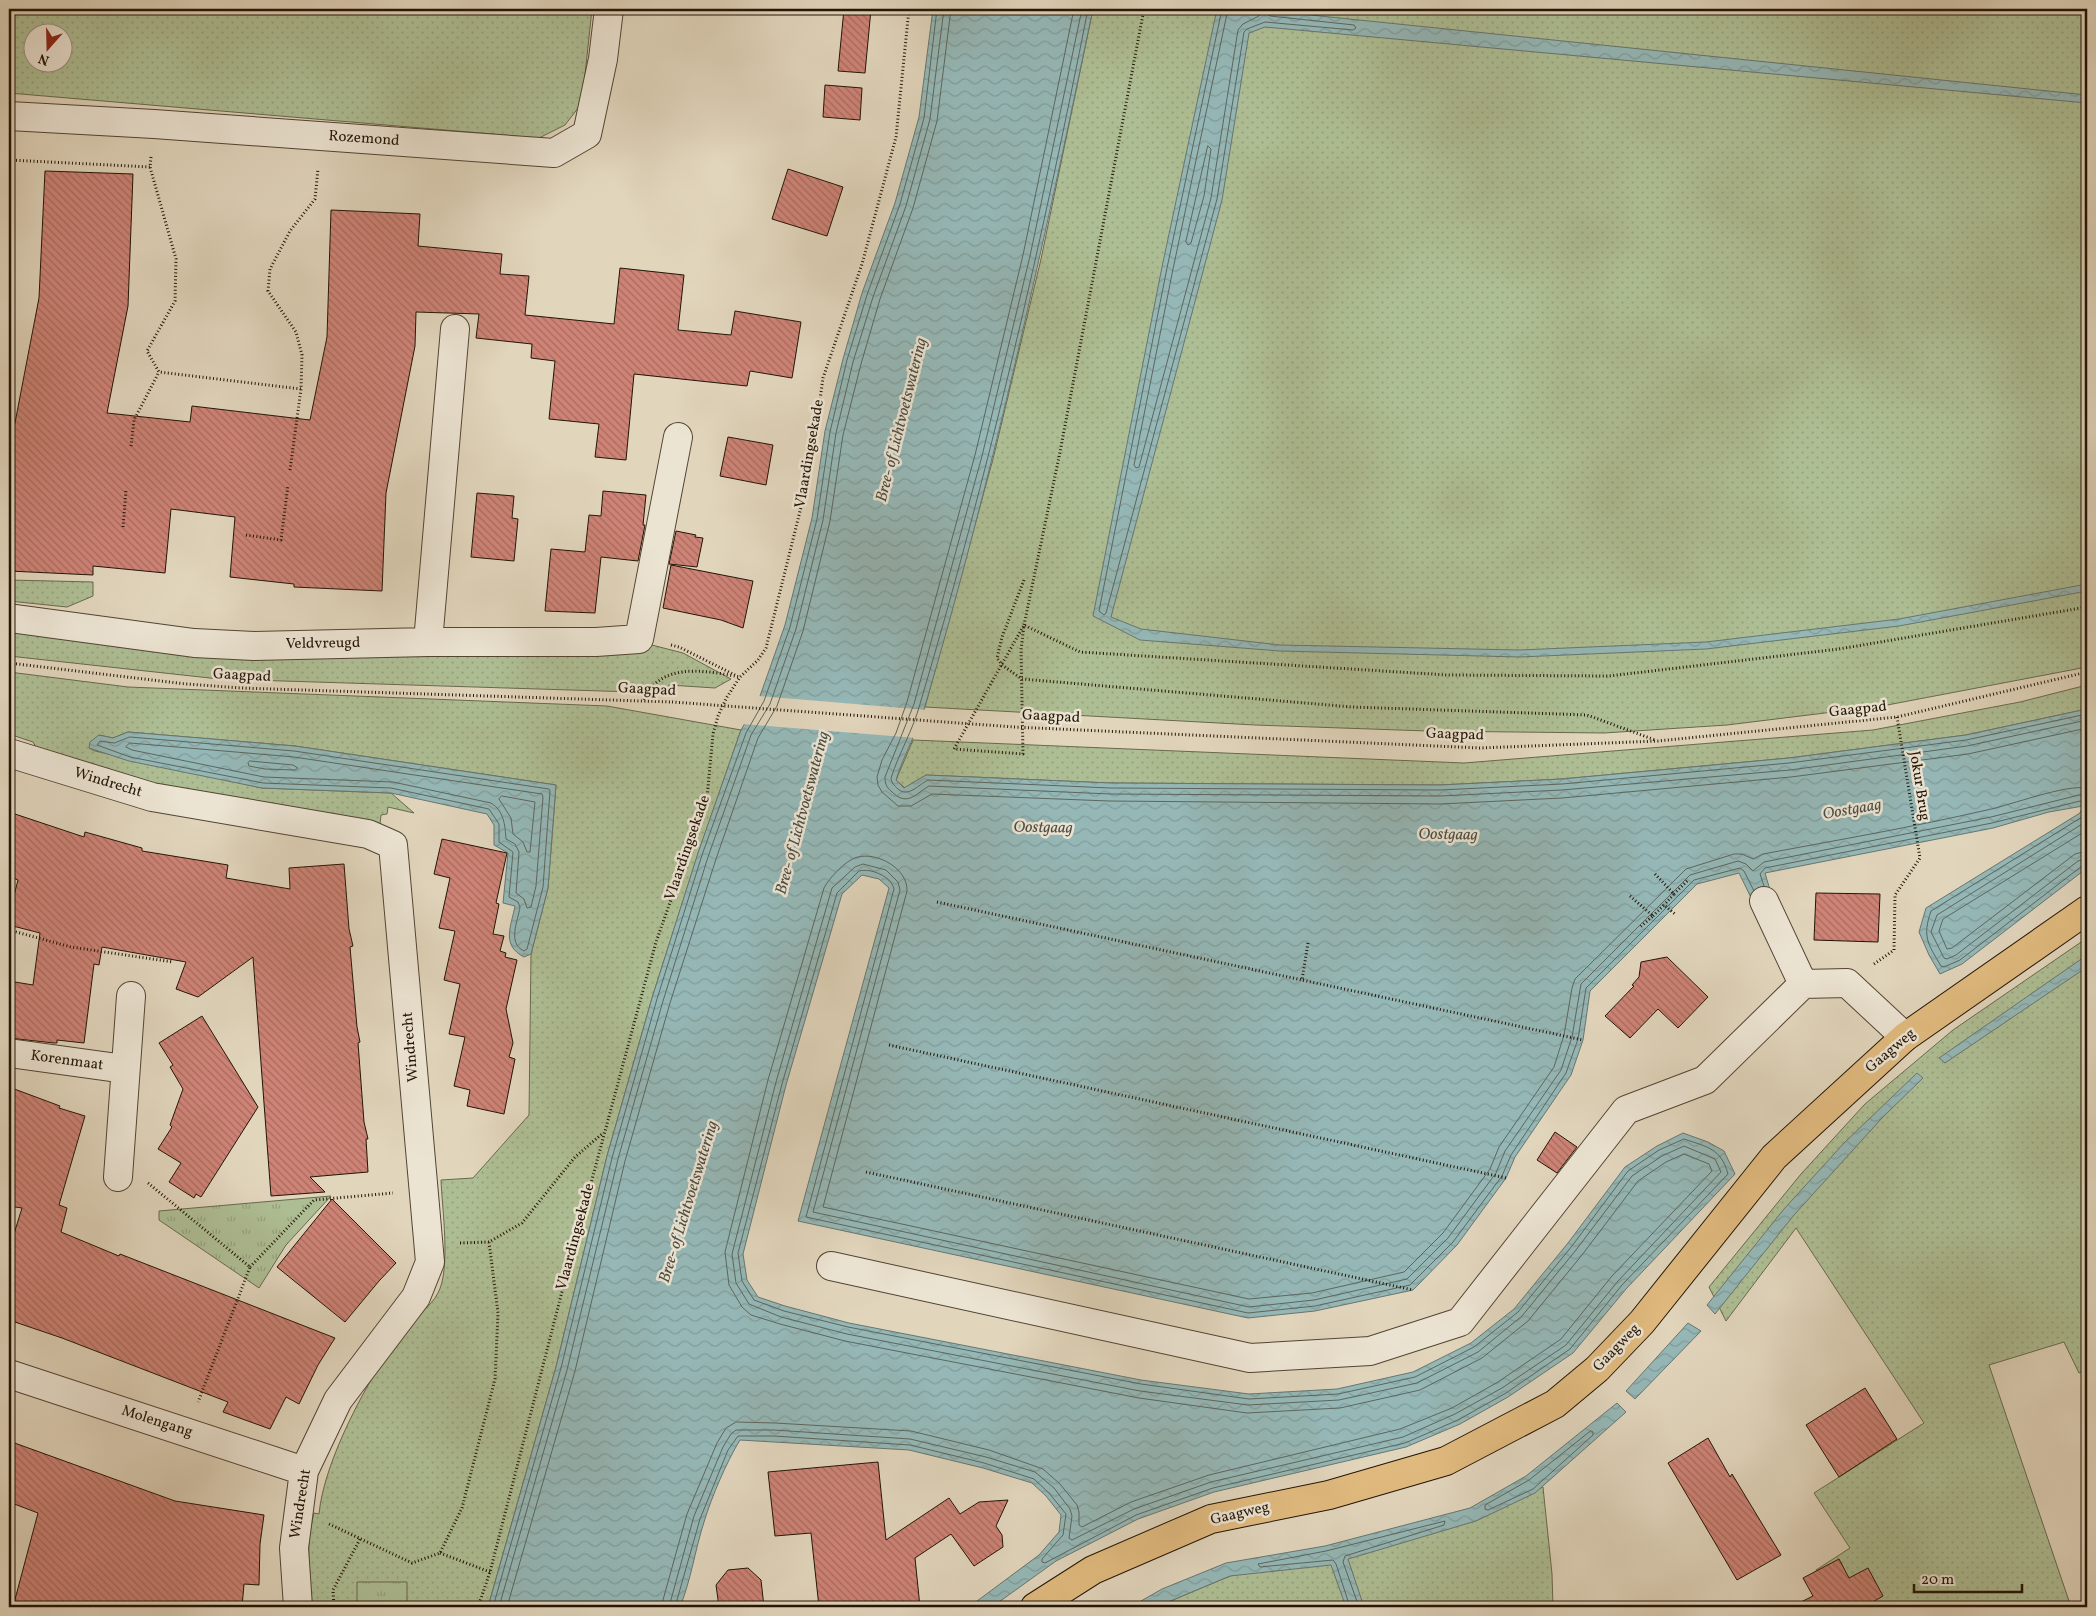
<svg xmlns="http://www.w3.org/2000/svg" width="2096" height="1616" font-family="Vollkorn,serif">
  <defs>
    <pattern id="grass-dots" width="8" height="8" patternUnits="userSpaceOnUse" patternTransform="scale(1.25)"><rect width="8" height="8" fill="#aebe94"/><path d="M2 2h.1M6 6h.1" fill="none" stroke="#95a27e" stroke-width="1.8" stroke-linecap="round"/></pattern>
    <pattern id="park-tufts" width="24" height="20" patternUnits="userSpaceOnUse" patternTransform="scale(1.25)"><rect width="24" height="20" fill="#aebe94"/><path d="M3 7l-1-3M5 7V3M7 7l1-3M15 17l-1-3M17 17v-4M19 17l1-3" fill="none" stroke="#95a27e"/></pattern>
    <pattern id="water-waves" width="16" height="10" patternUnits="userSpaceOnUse" patternTransform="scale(1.25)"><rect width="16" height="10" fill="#95b8b7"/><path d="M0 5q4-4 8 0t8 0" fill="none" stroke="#809d9c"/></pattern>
    <pattern id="building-back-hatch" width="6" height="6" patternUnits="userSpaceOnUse" patternTransform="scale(1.25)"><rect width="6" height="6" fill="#ce8376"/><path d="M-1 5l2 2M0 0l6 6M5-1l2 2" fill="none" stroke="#a76a5f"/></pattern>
  </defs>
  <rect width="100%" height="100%" fill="#e1d5bc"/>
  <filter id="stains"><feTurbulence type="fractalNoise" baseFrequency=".004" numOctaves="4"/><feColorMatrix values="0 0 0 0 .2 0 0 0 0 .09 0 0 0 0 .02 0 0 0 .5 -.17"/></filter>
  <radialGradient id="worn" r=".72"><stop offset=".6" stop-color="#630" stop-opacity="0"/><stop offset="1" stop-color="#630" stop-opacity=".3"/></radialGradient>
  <!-- grass -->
  <path fill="url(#grass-dots)" stroke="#68694d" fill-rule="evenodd" d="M9,9H592L582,103L565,125L539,138L9,93ZM32,32H62V62H32Z
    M1093,9H2087V667L1882,706L1727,725L1604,733L1428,731L1255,725L925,707L993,459L1041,259Z
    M9,580L93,582V596L67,607L9,601Z
    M9,632L644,643L683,653L731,679L715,688L669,685L666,693L219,679L9,656Z
    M9,672L128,687L607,706L741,730L698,854L652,998L607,1156L556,1367L488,1607H308L309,1533L314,1513L319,1514C324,1460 369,1377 402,1332C412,1319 431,1307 438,1293C451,1269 442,1208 441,1180L473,1178L529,1115L531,954L548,888L556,785L295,746L128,732L113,738L99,735L89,748L95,751L262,788L391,793L414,813L388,807L387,814L381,815L380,824L166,788L40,754L33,742L9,734Z
    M2087,685V709L1966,735L1789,758L1562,779L1440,785L1110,783L926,775L905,788L896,780L913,740L1464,763L1873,730L2020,702Z
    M2087,938V1369L2079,1373L2064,1342L1989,1365L2071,1607H1835L1816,1570L1850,1548L1814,1493L1924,1423L1796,1228L1726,1321L1709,1287L1801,1174L1865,1104L1953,1030Z
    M1543,1487L1552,1574L1553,1607H1166L1168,1602L1230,1576L1429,1533Z"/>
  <!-- park -->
  <path fill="url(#park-tufts)" stroke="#68694d" d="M331,1196L286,1245L259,1288L159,1220V1211Z
    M357,1582H407V1607H357Z"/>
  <!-- water -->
  <path fill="url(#water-waves)" stroke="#677670" d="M933,9H1093C1044,243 993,476 925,706C918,731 904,754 896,780L904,788L926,775L1110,783L1440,785L1562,779L1789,758L1966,735L2087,709V868L1962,964L1940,974L1929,955L1919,932L1926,908L2080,813L2083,806L2049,812L1993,828L1765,873L1775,907L1758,912L1739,873L1697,884L1590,991L1583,1040L1571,1075L1515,1157L1506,1178L1457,1245L1413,1290L1315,1311L1248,1318L798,1221L889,888L879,879L862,875L842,894L786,1085L743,1254L747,1280L758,1297L785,1306L849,1323L1141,1380L1249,1394L1337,1389L1413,1372L1471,1343L1514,1309L1568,1243L1625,1167L1657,1146L1683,1133L1708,1142L1724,1151L1735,1174L1626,1289L1573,1353L1508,1397L1460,1424L1406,1447L1214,1492L1138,1519L1056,1561L992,1607H969L1039,1555L1059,1532L1061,1515L1046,1496L1032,1483L983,1468L909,1450L740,1440C726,1463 712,1496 704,1522C695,1550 691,1580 680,1607H488L556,1367L607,1156L652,998L698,853L741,730L759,699L785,625L812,518L825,431L843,359L862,293L895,203L919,117Z
    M1217,9H1262V10L2087,95V103L1265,27L1249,33L1222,200L1111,617L1141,629L1280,645L1520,650L1706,642L1899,619L2087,584V591L1899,626L1706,649L1520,657L1280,651L1140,640L1093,616L1162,267Z
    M128,732L295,746L556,785L548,888L531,954L524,957C501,945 511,927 515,906L503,903L508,853L494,845V825L487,814L391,793L262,788L129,761L89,748L90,742L99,735L113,738Z
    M2087,955V967L1945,1063L1939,1058Z
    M1917,1073L1923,1078L1882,1118L1794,1215L1715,1314L1707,1305L1784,1209L1844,1143Z
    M1688,1323L1701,1331L1635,1399L1626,1391Z
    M1617,1403L1626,1412L1535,1493L1476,1521L1348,1559L1364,1607H1346L1331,1565L1230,1576L1168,1602V1607H1141V1601L1162,1589L1226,1563L1325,1546L1470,1508L1526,1476Z"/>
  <!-- pier -->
  <path fill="#e1d5bc" d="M758,696L927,710L916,738L742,724Z"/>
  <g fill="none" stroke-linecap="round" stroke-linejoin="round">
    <!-- shore -->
    <path stroke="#5c665e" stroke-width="1" d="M1074,9L1023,255L975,455L907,702L896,733L882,760L877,777L878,785L882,792L898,806H911L932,794L1109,801L1440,804L1562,798L1791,777L1968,754L2087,728
      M1082,9L1030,256L982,456L914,704L885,777C885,783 886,787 891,791C907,807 914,795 929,786L1110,794L1440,796L1562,790L1790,770L1967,746L2087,720
      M1088,9C1042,243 988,475 920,704C913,730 899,753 891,778C892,784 894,785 898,789C908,798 918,785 928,780L1110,788L1440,790L1562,784L1789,763L1966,740L2087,714
      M1222,9L1167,268L1099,611L1104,615L1106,613L1217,199L1244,32L1247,29L1265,22L1353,30L1356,28L1354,25L1270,16L1266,13L1265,9
      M1228,9L1173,269L1134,465L1136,468L1139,467L1211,198L1238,30L1243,24L1259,16V9
      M1208,146L1211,149L1204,196L1191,243L1188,245L1186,242Z
      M130,737L294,751L549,789L550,791L543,887L527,949L524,951C507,943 518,921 520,907L518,902L509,897L513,852L499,842V824L489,809L391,788L263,783L130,757L97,745L100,741L114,743Z
      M130,743L294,757L542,794L543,797L536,886L531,907L527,908L524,899L516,893L519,852L515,844L506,839C505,825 504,811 491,803L393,782L264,777L132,750L126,747Z
      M250,761L293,765L298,768L295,770L265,769L249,766L248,763Z
      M502,796L535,802L530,852H527L523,842L513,834L511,818L499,799Z
      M2087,809L2082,817L1931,911C1922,937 1928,944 1941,966L1944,967L1960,960L2082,866L2087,865
      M2087,821L1937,915L1931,932L1944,958L1947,959L1956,955L2078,861L2087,858
      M2087,830L1943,919L1939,931L1947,949L1952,948L2075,854L2087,851
      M1764,886L1760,874L1765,868L1992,823L2080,801L2085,802L2087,805
      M1591,1431L1593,1432V1435L1533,1489L1488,1510L1485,1509V1505L1529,1480Z
      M493,1607L561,1368L612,1158L657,999L702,855L746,733L764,701L790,627L817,519L830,432L847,360L867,295L900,204L924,118L937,9
      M499,1607L567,1370L618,1159L663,1001L708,857L751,735L770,704L796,629L823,520L836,433L853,362L873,297L906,206L930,119L944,9
      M507,1607L575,1371L625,1161L670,1003L716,859L758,738L777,706L803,631L830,521L843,435L861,364L880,299L913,208L937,121L951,9
      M661,1607L687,1514L717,1443L726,1428L736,1422L775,1423L911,1431L989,1450L1043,1469L1060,1484L1077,1505L1079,1512V1525L1082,1527L1131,1502L1209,1475L1400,1429L1452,1408L1498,1382L1561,1339L1612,1276L1712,1171L1709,1164L1684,1154L1666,1162L1638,1181L1582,1255L1528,1321L1482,1358L1420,1390L1340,1408L1247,1413L1139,1398L845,1341L780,1324L751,1315L742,1307L729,1285L725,1252L768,1080L824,888C829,878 847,859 858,857C878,852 908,869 907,891L823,1207L1249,1299L1312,1293L1404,1272L1443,1233L1490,1169L1499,1147L1554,1067L1564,1035L1572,988L1575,979L1686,869L1734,854H1742L1753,859L1763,854C1838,840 1913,827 1987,810C2011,805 2066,784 2087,788
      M669,1607L694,1516L723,1447L731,1434L736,1430H774L910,1439L986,1457L1035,1472L1054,1488L1070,1509L1072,1516L1069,1538L1072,1540L1134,1509L1211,1482L1403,1437L1455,1414L1502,1388L1566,1345L1618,1281L1721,1172L1715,1159L1684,1146L1662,1156L1632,1176L1576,1250L1522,1316L1478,1352L1417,1383L1339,1400L1248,1405L1140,1391L847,1334L781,1317L749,1304L736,1283L732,1254L776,1082L832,888L855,867L863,864L886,870L898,882L900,890L813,1212L1249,1307L1314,1300L1407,1279L1448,1238L1496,1173L1505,1151L1561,1070L1572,1037L1581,984L1690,875L1738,861L1746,864L1753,871L1764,862L1991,817L2079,795L2087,796
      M675,1607L700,1519L728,1450L738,1436H774L910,1445L984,1463L1034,1479L1049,1493L1066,1514L1063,1535L1042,1559V1562L1045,1563L1136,1515L1213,1488L1405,1443L1458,1420L1506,1393L1570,1349L1622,1285L1728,1174C1721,1148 1707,1147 1684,1139L1659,1150L1628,1171L1572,1246L1518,1312L1474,1347L1415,1377L1338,1394L1249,1399L1141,1384L848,1327L784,1311L754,1300L742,1281L738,1253L782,1084L837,893L859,871C871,868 891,876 894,889L806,1217L1248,1313L1315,1306L1410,1285L1453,1242L1502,1176L1511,1155L1566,1073L1578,1039L1586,988L1694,880L1740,868L1744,871L1754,891
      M1350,1607L1336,1564L1333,1560L1260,1567L1258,1564L1326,1551L1445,1521L1444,1525L1345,1556L1343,1562L1359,1607"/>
  </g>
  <!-- building -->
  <path fill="url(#building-back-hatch)" stroke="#231406" d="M844,9H871L865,73L838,71Z
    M825,85L862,88L860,120L823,117Z
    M788,169L843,187L827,236L772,219Z
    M45,171L133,174L128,306L107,413L190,422L192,406L310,420L327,337L331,210L420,214L418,246L502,254L500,274L529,276L525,315L614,324L620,268L684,275L678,330L731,335L735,311L801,322L792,378L750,371L747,386L634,374L626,460L595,457L599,424L549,419L555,361L531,358L532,344L476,338L479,314L416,312L415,346L386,493L382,591L294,587V584L230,577L235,517L171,509L165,573L93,566V575L9,571V454L39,298Z
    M728,437L773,445L766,485L720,476Z
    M603,491L646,495L643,525H645L638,561L601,557L595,613L545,611L551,549L585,552L589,515L601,516Z
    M477,493L514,496L512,518L518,519L514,561L471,557Z
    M676,531L696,535L695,537L703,538L697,567L669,564Z
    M671,565L753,581L743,628L721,620L663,608Z
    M9,812L84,837L85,832L142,848V851L228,865L226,878L290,889L289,868L344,864L349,929L353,946L350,947L357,1027L360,1042L358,1043L364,1122L368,1139H366L368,1172L310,1177L325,1192L271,1196L253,957L198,997L176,989L186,962L102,947L99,965L94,964L84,1043L57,1040V1043H54L9,1038V981L33,985L40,933L9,925V915L18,880L9,876Z
    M442,839L507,853L496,903L499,904L493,934L504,936L500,951L506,953L505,957L517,960L506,1009L513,1043L509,1057L515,1059L504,1114L467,1106L470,1090L454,1086L465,1037L449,1034L460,984L444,980L455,931L439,928L450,878L434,874Z
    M1816,893L1880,894L1878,942L1814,940Z
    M1667,957L1708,997L1678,1028L1658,1009L1630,1038L1605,1016L1634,986L1632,985L1639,977L1641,962Z
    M202,1016L258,1107L201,1197L196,1194L194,1198L169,1182L181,1163L158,1149L172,1127L170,1125L183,1089L170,1067L173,1065L159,1043Z
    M9,1087L60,1106L59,1108L85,1116L59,1205L67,1208L61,1232L119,1256L120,1254L335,1338L318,1365L299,1404L286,1397L270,1429L223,1412L228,1402L62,1338L9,1320V1250L22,1208L9,1206Z
    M1555,1132L1577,1147L1557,1173L1537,1160Z
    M332,1199L396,1263L379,1281L345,1322L277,1267Z
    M1865,1388L1897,1439L1839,1477L1806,1425Z
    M1708,1438L1730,1477L1732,1474L1781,1555L1737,1580L1668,1463Z
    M9,1441L175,1501L264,1515L260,1544L259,1585L244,1584L242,1607H13L38,1513L9,1502Z
    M878,1462L886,1540L949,1498L960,1514L979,1502L1008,1500L996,1526L1002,1535L1003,1547L974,1566L951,1534L915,1558L920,1607H819L811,1533L775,1536L768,1472Z
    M1839,1559L1849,1578L1868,1568L1883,1596L1864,1607H1791L1813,1596L1803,1578Z
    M748,1568L761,1580L764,1607H719L716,1585L728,1570Z"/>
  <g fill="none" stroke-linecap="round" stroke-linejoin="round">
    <defs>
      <path id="minor" d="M9,116L154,124L554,153L587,134L603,59L609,9
        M9,618L194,643L254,646L428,642H596L639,639L678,437
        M428,642L455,329
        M9,753L152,797L368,834L393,845L430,1262L416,1297L338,1400L304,1471L294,1548L298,1607
        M1764,901L1803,984
        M9,1053L125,1069
        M118,1177L131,996
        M831,1266L1250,1358L1370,1351L1460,1322L1626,1110L1705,1080L1803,984L1847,983L1905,1037
        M9,1374L304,1471"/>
      <path id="major" d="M1035,1607L1093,1570L1211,1519L1329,1495L1446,1461L1555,1404L1597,1369L1642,1322L1774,1157L1905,1037L2087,910"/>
    </defs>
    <!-- minor casing -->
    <use href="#minor" stroke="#524434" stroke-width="30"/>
    <!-- major casing -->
    <use href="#major" stroke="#231406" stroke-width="30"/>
    <!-- path -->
    <path stroke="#231406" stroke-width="3" stroke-dasharray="1 2.5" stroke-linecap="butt" d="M1144,9L1060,452L1024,625L1021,650L1023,754L954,749L1024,625L1080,652L1447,675L1609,676L1839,649L2087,607
      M151,157L150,167L176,259L175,301L147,351L159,372L301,389L302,355L296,332L268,291L270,269L290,231L315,199L318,169
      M9,160L150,167
      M131,446L134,420L159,372
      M290,470L301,389
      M123,527L126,490
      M246,535L281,540L288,485
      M1024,580L1002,637L997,658L1002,665L1022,679L1352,707L1587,715L1655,740
      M671,645L679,647L735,675
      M9,663L186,684L241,688L672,702
      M644,700C646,696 648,691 652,687C673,663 713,672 740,677
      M1014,727L1480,748L1658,741L1897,717L2087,672
      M1655,874L1674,894L1664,905
      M1674,894L1688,880
      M1630,896L1653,916L1639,928
      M937,902L1302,980
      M1653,916L1664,905L1675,914
      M9,930L71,947L173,962
      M1308,943L1302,980L1583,1040
      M1874,964L1894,950L1895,895L1920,858L1897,717
      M889,1045L1506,1178
      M866,1172L1413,1290
      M148,1183L250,1267L198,1402
      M460,1243L489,1242L522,1223L575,1157L603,1133
      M250,1267L314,1200L393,1193
      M329,1524L412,1563L440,1553L462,1508L495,1379L498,1313L489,1242
      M440,1553L490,1572
      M334,1607L333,1590L360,1539
      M478,1607L490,1572L566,1276L656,942L707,798L713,734L718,716L727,697L740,677L758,660L766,648L810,471L823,378L862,264L896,137L909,9"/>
    <!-- minor -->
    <use href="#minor" stroke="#ece4d3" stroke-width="28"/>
    <!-- major -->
    <use href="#major" stroke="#e0ba7e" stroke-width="28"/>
    <!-- path-bridge -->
    <path stroke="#231406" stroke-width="3" stroke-dasharray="1 2.5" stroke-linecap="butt" d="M672,702L1014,727"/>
  </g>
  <g text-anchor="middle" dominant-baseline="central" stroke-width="5" stroke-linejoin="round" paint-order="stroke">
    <!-- street labels -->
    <g font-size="15" fill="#231406" stroke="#ece4d3">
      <text transform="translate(364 139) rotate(4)">Rozemond</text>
      <text transform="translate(810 454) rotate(-80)">Vlaardingsekade</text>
      <text transform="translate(323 644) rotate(-1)">Veldvreugd</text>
      <text transform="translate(242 676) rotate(3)">Gaagpad</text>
      <text transform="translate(647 690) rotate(3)">Gaagpad</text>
      <text transform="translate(1858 710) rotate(-6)">Gaagpad</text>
      <text transform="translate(1051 717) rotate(3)">Gaagpad</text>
      <text transform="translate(1455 735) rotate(2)">Gaagpad</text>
      <text transform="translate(108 783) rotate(17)">Windrecht</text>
      <text transform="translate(1919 786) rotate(81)">Jokur Brug</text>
      <text transform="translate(688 848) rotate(-71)">Vlaardingsekade</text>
      <text transform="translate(411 1047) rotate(-95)">Windrecht</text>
      <text transform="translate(1891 1051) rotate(-40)">Gaagweg</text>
      <text transform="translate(67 1061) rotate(8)">Korenmaat</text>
      <text transform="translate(576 1237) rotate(-75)">Vlaardingsekade</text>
      <text transform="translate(1617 1348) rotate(-46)">Gaagweg</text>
      <text transform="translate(157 1422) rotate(18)">Molengang</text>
      <text transform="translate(301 1504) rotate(-81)">Windrecht</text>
      <text transform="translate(1240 1514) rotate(-13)">Gaagweg</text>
    </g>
    <!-- water labels -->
    <g font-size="16" font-style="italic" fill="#4b4d44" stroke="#ece4d3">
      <text transform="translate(902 420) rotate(-76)">Bree- of Lichtvoetswatering</text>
      <text transform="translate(1852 810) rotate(-10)">Oostgaag</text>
      <text transform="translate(803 813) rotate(-75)">Bree- of Lichtvoetswatering</text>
      <text transform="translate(1043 828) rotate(1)">Oostgaag</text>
      <text transform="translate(1448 835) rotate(1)">Oostgaag</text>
      <text transform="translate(689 1202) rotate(-73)">Bree- of Lichtvoetswatering</text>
    </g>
  </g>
  <!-- margin -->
  <rect width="2096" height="1616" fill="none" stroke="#e1d5bc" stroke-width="30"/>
  <rect x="10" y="10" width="2076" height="1596" fill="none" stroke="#231406" stroke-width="2.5"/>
  <rect x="15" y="15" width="2066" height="1586" fill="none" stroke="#231406"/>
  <!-- north arrow -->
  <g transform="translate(48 48) rotate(200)"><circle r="24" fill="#ece4d3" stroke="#9c9181"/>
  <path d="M0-4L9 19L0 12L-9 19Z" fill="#8f2418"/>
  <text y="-8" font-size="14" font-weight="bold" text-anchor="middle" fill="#231406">N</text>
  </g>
  <!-- scale -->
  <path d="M1914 1584v8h108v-8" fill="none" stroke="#231406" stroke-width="2.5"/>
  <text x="1921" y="1584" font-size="15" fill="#231406" stroke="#ece4d3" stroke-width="4" paint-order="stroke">20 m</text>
  <rect width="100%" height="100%" filter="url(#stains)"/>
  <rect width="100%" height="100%" fill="url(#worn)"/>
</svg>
